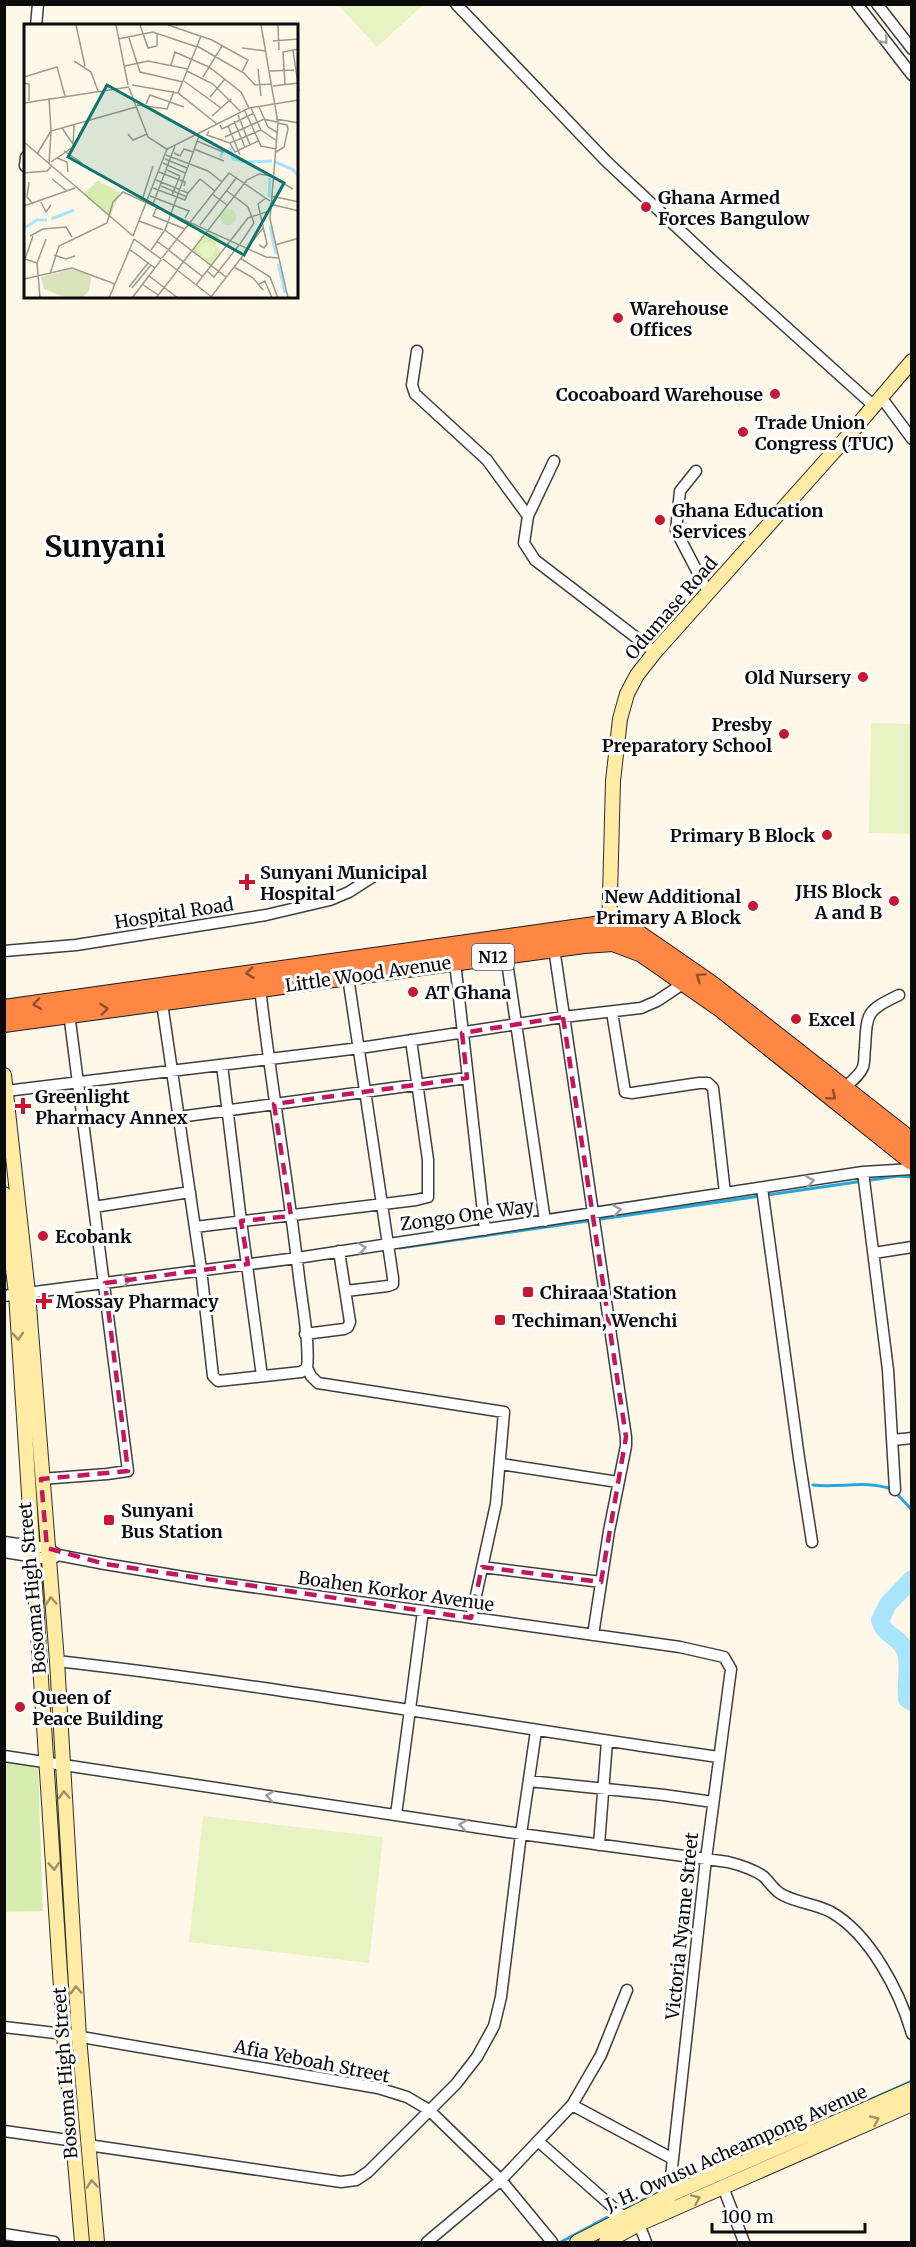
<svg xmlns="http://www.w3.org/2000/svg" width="916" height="2247" font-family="Merriweather,serif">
  <rect width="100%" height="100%" fill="#fff8e8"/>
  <!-- green -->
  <path fill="#d6edaf" d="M5,1763L38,1768L43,1911L5,1912Z"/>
  <!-- pitch -->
  <path fill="#e7f3c2" d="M338,5H423L377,47Z
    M871,723L911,724V834L869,833Z
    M203,1816L383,1837L369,1963L189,1942Z"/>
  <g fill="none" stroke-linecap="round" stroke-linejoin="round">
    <!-- stream -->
    <path stroke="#28a6d9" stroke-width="3" d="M400,1248L898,1176L912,1177
      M813,1485C839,1488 866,1480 891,1489
      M896,1493L912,1510
      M785,2137L912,2081
      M620,2210L661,2192
      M561,2242L615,2213"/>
    <!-- river -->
    <path stroke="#a8e5fc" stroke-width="18" d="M912,1579L888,1604L880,1620C884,1635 894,1634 902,1645C912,1659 905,1683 907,1699L912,1702"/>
    <defs>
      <path id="street" d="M456,4L606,161L715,263L874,406
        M857,4L912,75
        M877,4L912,49
        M36,26L38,4
        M25,166L26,157
        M417,351L412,385L415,394L487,460L528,516
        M881,397L912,439
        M554,461L528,516L524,543L535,560L655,652
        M696,471L680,491L676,531L708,592
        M554,948L626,1437V1446L609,1531L593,1635
        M4,951L76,945L266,915L330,900L349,892L377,874
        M506,955L545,1221
        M455,962L485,1230
        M162,1003L201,1269L213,1376L218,1381L301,1372L307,1368C310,1345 302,1302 299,1277C288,1181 271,1085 260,988
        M612,1012L625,1092L632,1093L699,1083H708L713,1088L725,1193
        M222,1065L241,1221L262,1376
        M844,1088C851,1082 860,1075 863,1067C865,1061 864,1054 865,1048C867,1012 866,1011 899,995
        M6,1091L360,1048L563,1017L641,1008L657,1001L684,983
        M179,1117L467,1078
        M863,1172L888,1370L895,1490
        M762,1188L799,1458L812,1542
        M94,1207L190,1192
        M195,1227L416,1200L428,1197V1160L411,1040
        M874,1253L912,1247
        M346,1291L388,1286L393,1284V1278L348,977
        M4,1296L297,1258L863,1172L912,1169
        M305,1334L344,1329L348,1327L350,1322L339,1251
        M307,1368L311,1376L318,1383L504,1412L496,1504L471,1618
        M893,1440L912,1438
        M501,1464L618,1482
        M41,1479L107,1474L128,1471L69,1013
        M4,1542L47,1548L58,1555L105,1564L202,1580L680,1647L724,1657L731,1669L706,1859L669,2195L670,2202
        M4,1552L48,1559L55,1557
        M482,1567L601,1582
        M57,1661C278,1686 498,1726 719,1757
        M4,1756L521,1834L728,1862C740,1865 753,1869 763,1876C770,1882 774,1891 783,1895C798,1903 816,1904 831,1912C870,1934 900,1992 912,2034
        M529,1781L664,1795L713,1802
        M396,1815L423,1611
        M599,1845L607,1741
        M4,2027L64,2034L378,2088L407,2097L429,2110L501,2180L552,2242
        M572,2105L601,2055L627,1990
        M4,2131L75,2141
        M538,2141L624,2217
        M88,2145L341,2182L356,2180L368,2172L456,2084L477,2057L494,2026L501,1997L521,1834L536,1731
        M723,2187L744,2242
        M639,2224L646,2242
        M4,2234L54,2242
        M427,2242L501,2180L572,2105L673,2159"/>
      <path id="secondary" d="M609,934L613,781L620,719L627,694L637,675L655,652L855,428L912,361
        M4,1075L28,1293L57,1661L79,2037L97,2242
        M4,1194L16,1294L64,2034L82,2242
        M577,2242L669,2195L912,2089
        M606,2242L639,2224L912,2104"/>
      <path id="highway" d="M4,1009L609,924L621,926L635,932L713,986L912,1142
        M4,1023L584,944L613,942L642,953L721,1008L912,1161"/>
    </defs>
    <!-- street casing -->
    <use href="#street" stroke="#3e3e3e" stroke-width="13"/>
    <!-- secondary casing -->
    <use href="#secondary" stroke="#2d2d2d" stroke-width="16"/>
    <!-- highway casing -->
    <use href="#highway" stroke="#1c1c1c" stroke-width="20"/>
    <!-- street -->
    <use href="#street" stroke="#fff" stroke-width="10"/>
    <!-- secondary -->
    <use href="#secondary" stroke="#ffeba3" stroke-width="14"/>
    <!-- highway -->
    <use href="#highway" stroke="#ff8746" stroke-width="18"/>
  </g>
  <!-- one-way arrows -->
  <defs><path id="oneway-chevron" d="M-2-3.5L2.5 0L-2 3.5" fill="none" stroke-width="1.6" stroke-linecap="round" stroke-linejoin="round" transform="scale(1.5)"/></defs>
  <g stroke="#9d9d9d">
    <use href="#oneway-chevron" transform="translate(884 40) rotate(52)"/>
    <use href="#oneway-chevron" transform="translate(810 1181) rotate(-9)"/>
    <use href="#oneway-chevron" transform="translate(617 1210) rotate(-9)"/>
    <use href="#oneway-chevron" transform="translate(362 1248) rotate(-9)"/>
    <use href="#oneway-chevron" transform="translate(127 1280) rotate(-8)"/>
    <use href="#oneway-chevron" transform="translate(270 1796) rotate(-171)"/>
    <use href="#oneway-chevron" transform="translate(463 1825) rotate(-171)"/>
  </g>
  <g stroke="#914f2b">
    <use href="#oneway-chevron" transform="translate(250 973) rotate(173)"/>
    <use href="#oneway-chevron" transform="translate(700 977) rotate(-146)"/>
    <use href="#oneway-chevron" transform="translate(37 1004) rotate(172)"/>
    <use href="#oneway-chevron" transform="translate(104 1009) rotate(-6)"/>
    <use href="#oneway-chevron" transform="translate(832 1096) rotate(39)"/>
  </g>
  <g stroke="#9d9166">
    <use href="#oneway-chevron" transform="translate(18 1336) rotate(86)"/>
    <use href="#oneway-chevron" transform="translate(51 1601) rotate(-95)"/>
    <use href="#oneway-chevron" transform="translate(64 1795) rotate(-93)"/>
    <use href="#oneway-chevron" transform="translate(54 1866) rotate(86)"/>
    <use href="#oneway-chevron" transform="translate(76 1990) rotate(-93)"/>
    <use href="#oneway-chevron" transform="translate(875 2120) rotate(-24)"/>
    <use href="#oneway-chevron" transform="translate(92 2184) rotate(-95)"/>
    <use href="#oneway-chevron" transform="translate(696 2199) rotate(-24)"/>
  </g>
  <!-- marked area -->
  <path fill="none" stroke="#c2185b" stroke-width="4.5" stroke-dasharray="12 8" stroke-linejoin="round" d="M563,1017L626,1437L601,1582L482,1567L471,1618L105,1564L47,1548L41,1479L128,1471L105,1283L248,1264L241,1221L291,1216L274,1104L467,1078L462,1033Z"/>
  <!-- markers -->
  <g fill="#c61733" stroke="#fff" stroke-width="2">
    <circle cx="646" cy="207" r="6"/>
    <circle cx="618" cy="318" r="6"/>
    <circle cx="775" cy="394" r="6"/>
    <circle cx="743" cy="432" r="6"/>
    <circle cx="660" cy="520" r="6"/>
    <circle cx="863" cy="677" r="6"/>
    <circle cx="784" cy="734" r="6"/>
    <circle cx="827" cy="835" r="6"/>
    <path d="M244 873h6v6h6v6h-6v6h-6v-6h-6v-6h6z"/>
    <circle cx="894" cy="901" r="6"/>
    <circle cx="753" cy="906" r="6"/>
    <circle cx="413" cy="992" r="6"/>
    <circle cx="796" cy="1019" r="6"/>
    <path d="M20 1097h6v6h6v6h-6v6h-6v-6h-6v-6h6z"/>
    <circle cx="43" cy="1236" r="6"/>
    <rect x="522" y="1286" width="12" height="12" rx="3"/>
    <path d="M41 1292h6v6h6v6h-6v6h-6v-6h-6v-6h6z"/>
    <rect x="494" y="1314" width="12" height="12" rx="3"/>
    <rect x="103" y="1514" width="12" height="12" rx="3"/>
    <circle cx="20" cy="1707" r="6"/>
  </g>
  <g text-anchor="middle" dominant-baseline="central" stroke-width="6" stroke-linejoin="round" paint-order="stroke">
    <!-- shield labels -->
    <rect fill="#fff" stroke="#545454" stroke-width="1.5" x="472" y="944" width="42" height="26" rx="4.5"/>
    <g font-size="16" font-weight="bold" fill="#0b0b0b">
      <text x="493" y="957">N12</text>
    </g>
    <!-- poi labels -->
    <g font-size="18" font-weight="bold" fill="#0b0b0b" stroke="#fff" text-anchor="start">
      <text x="658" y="197">Ghana Armed<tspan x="658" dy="21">Forces Bangulow</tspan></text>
      <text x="630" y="308">Warehouse<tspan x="630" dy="21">Offices</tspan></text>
      <text x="763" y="394" text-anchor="end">Cocoaboard Warehouse</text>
      <text x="755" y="422">Trade Union<tspan x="755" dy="21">Congress (TUC)</tspan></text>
      <text x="672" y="510">Ghana Education<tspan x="672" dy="21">Services</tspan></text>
      <text x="851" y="677" text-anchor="end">Old Nursery</text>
      <text x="772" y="724" text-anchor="end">Presby<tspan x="772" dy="21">Preparatory School</tspan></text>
      <text x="815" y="835" text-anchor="end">Primary B Block</text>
      <text x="260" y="872">Sunyani Municipal<tspan x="260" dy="21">Hospital</tspan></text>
      <text x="882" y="891" text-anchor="end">JHS Block<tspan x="882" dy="21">A and B</tspan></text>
      <text x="741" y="896" text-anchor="end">New Additional<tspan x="741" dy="21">Primary A Block</tspan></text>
      <text x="425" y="992">AT Ghana</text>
      <text x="808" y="1019">Excel</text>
      <text x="35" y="1096">Greenlight<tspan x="35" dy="21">Pharmacy Annex</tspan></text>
      <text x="55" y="1236">Ecobank</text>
      <text x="540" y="1292">Chiraaa Station</text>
      <text x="56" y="1301">Mossay Pharmacy</text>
      <text x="512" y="1320">Techiman, Wenchi</text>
      <text x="121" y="1510">Sunyani<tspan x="121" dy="21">Bus Station</tspan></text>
      <text x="32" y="1697">Queen of<tspan x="32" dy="21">Peace Building</tspan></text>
    </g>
    <!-- street labels -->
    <g font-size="18" fill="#0b0b0b" stroke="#fff">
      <text transform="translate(671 608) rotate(-49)">Odumase Road</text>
      <text transform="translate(174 913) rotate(-9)">Hospital Road</text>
      <text transform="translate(368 974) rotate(-8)">Little Wood Avenue</text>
      <text transform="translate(467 1215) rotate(-8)">Zongo One Way</text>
      <text transform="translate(32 1588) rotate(-95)">Bosoma High Street</text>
      <text transform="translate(396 1591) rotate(8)">Boahen Korkor Avenue</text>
      <text transform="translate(682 1926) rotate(-84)">Victoria Nyame Street</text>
      <text transform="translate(312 2061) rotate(11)">Afia Yeboah Street</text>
      <text transform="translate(65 2073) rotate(-94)">Bosoma High Street</text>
      <text transform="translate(736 2148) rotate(-24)">J. H. Owusu Acheampong Avenue</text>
    </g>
    <!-- town labels -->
    <g font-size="30" font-weight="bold" fill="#0b0b0b" stroke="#fff">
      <text x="105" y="546">Sunyani</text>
    </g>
  </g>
  <!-- overview -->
  <g transform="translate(24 24)">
    <rect width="274" height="274" fill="#fff8e8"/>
    <path d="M74,157L96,168L86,194L59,170ZM184,207L195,213L191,222L197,227L187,240L169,227Z" fill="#d6edaf"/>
    <path d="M48,245L65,251L67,255L65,267L58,274H43L20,265L17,253Z" fill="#d9e2b8"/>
    <path d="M196 193a8 8 0 1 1 16 0a8 8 0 1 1-16 0ZM175 226a8 8 0 1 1 16 0a8 8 0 1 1-16 0Z" fill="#e7f3c2"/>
    <path fill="none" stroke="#a8e5fc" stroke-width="3" d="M207,128L209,135L222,138L248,137M196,133L199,128H207V123M251,138L268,145L275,152M245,173L246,154M27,195L50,186M246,202L252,230M0,204L13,196H23M254,240L261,269"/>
    <path fill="none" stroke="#9d9990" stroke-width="1.5" d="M52,1L61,42M92,1L104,61M116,1L124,24L133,22V10M144,1L188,16L224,36L218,48M237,1L254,99L246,195L264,274M254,1L255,26M105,14L116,48L159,58M94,15L129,8L173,23M249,17L275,15M173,22L220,49L231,61L247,60M218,24L242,27M275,25L269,26L275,67M50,37L67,48L74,67M147,41L151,28L185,43L217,68L225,84M101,42L124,37L164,45M234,45L237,72M163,47L189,60L216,87M246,47L270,46M0,53L33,43L41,72M179,53L198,22M160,57L197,84M0,59L5,60V77M261,60L259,28L269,26M108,61L154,69L193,100M249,62L275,59M105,64L124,113L144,126M154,69L177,12M186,73L201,55M0,79L105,63M122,80L126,71L160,83M113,81L143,85L150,67M235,83L244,103L254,109M227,84L237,106L253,117M221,87L237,122L252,125M214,91L226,121M188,92L207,75M252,95L275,99M210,97L221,123M196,101L198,105L230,89M204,102L216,131M38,104L49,120M185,107L183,111L206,119L211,128L234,117M104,110L109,116L123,110M201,113L240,95L253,98M173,117L199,128M0,118L109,212M206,119L237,106M170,125L200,137M40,127L58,139M252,128L260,123L264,105L263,101L254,99M150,129L156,132L160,125L169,128M13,130L27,107L25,74M142,131L184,147L198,158M33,134L43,138L44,148M141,135L163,144M27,138L49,123L50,101M139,139L161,149M25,140L27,107L112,83M143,146L156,152L148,171M135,148L161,158L160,162M0,149L23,147L27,143M248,153L269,165M28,155L43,167M5,158L3,173L9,180M137,162L163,173M129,164L161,176L164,169L132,156M203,167L224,183L230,199L216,220M164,169L176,155L191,167M188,170L203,181M126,172L165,187L161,194M247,172L275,178M118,176L129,142M17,178L22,188L27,181M129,180L151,122M246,180L275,187M0,182L51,164M133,183L129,192L161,205M115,197L139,206M176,201L213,153M141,206L202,253M6,212L19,205L42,203L48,213M9,212L1,235L13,239M109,212L143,125L225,84L275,76M110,215L137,235M133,217L179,253M235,221L240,224L243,220L234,180L242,174M251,221L275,214M224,223L239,204M105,225L131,244M127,226L141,206L175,112M30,231L42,235L51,232M138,234L205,149L246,177M216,234L246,253L254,274M139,235L189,274M210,243L229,254L239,266M153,246L223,156L235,150L247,152M183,247L190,253L215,221M26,250L35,222L83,199L89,178L99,168L242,233L255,234M125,252L154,274M0,255L48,244L91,260M118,260L134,271M235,260L241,257L248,274M172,261L224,194L245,187M105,263L124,239M108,264L127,241M187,273L224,225M16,274L13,239L22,215M85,274L110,215M108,274L137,236M132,274L153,247"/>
    <path fill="#0f766e" fill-opacity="0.15" stroke="#0f766e" stroke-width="3" d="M83,61L260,159L220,231L44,133Z"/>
    <rect width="274" height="274" fill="none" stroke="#0b0b0b" stroke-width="3"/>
  </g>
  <!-- border -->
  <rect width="916" height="2247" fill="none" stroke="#0b0b0b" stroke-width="12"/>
  <!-- scale -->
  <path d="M712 2223v9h153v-9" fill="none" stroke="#0b0b0b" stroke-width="3"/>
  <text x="721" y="2223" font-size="18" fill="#0b0b0b" stroke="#ffffff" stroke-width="4.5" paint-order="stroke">100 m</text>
</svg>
